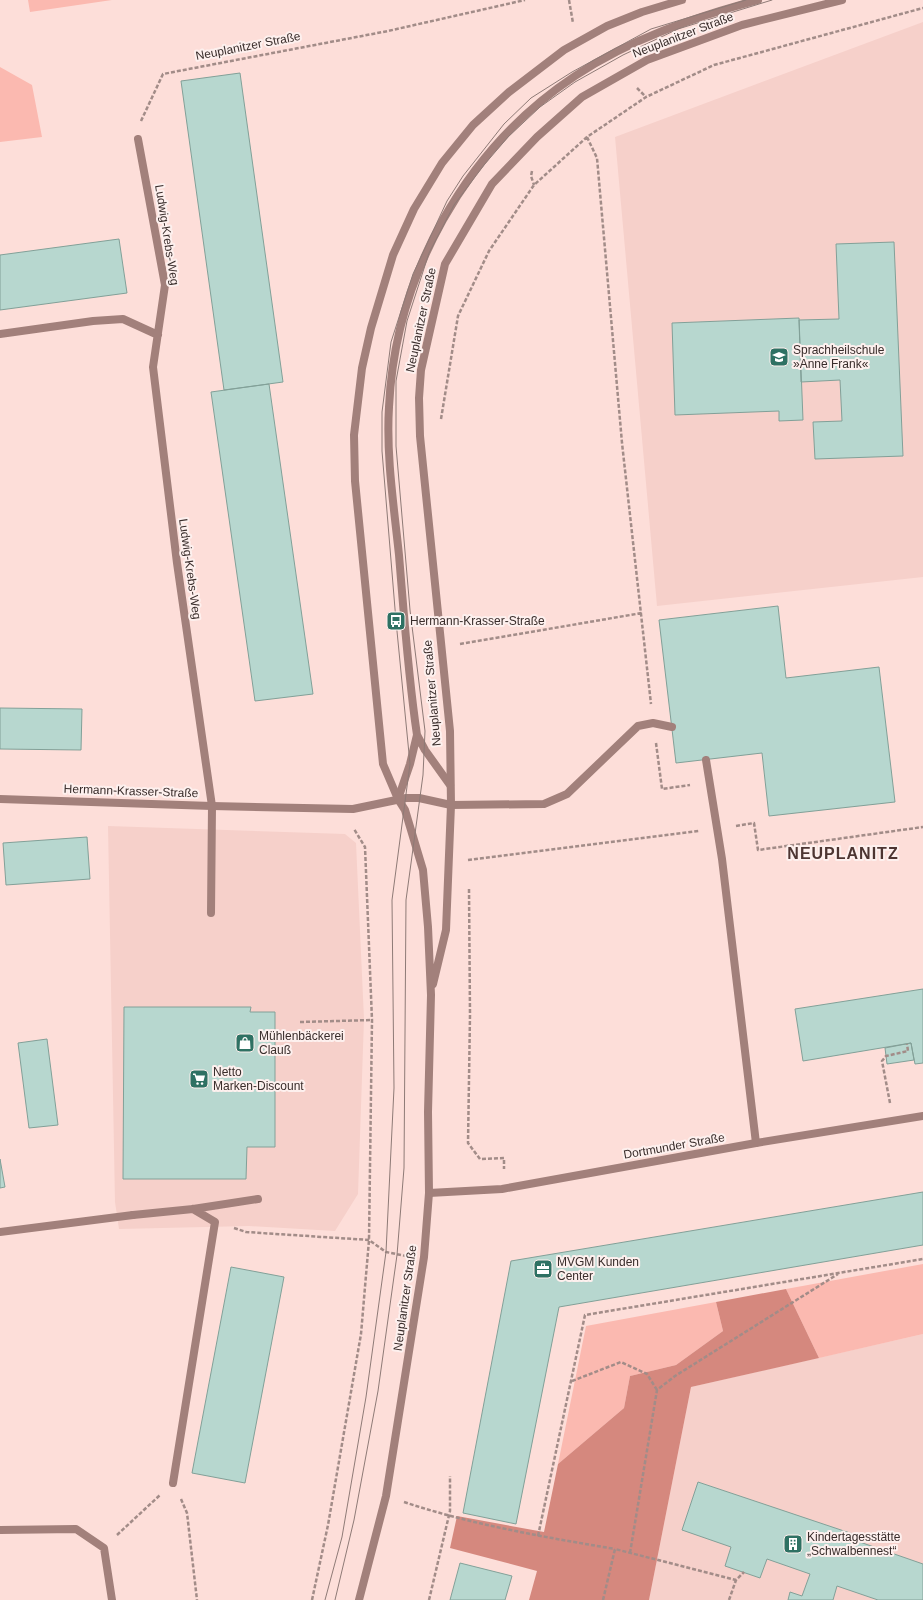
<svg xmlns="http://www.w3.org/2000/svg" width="923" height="1600" font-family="Arial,sans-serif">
  <rect width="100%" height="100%" fill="#fdded9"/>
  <!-- built -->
  <path fill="#f6d0ca" d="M923,22V577L657,606L615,137Z
    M108,826L345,834L356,843L364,1019L358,1194L335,1231L249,1226L119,1229L115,1202Z
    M923,1334V1600H649L691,1387Z"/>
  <!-- green -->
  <path fill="#fbb9b0" d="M28,0H112L30,12Z
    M0,67L32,85L42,137L0,142Z
    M923,1264V1334L819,1358L786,1289Z
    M716,1302L723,1331L676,1365L630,1376L624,1408L558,1464L586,1326Z"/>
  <!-- forest -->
  <path fill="#d5887e" d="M786,1289L819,1358L691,1387L649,1600H529L537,1571L450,1548L457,1516L544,1532L558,1464L624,1408L630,1376L676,1365L723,1331L716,1302Z"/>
  <!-- building -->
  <path fill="#b7d7cf" stroke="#82a098" d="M240,73L283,382L224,390L181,81Z
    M119,239L127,293L0,310V255Z
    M894,242L903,456L815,459L813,422L842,421L840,380L801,382L799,320L839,319L836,244Z
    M799,318L803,420L779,421V411L675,415L672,323Z
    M269,384L313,694L255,701L211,392Z
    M778,606L786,678L879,667L895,802L769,816L762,753L676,763L659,620Z
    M0,708L82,709L81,750L0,749Z
    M87,837L90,879L6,885L3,843Z
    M923,989V1063L915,1064L911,1043L803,1061L795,1009Z
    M124,1007H251L250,1012H275V1147H247L246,1179H123Z
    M47,1039L58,1125L29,1128L18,1043Z
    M911,1043L914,1060L887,1064L885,1048Z
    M0,1159L5,1187L0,1188Z
    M923,1192V1245L559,1307L516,1524L463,1513L511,1261Z
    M231,1267L284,1277L245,1483L192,1473Z
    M698,1482L856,1535L854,1540L923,1564V1600H878L837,1586L833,1600H788L790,1592L802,1596L810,1574L767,1559L760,1578L725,1566L731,1547L682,1530Z
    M460,1563L512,1576L505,1600H450Z"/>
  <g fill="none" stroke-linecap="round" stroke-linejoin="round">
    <!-- path -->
    <path stroke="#a28c88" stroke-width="2.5" stroke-dasharray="4 2" stroke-linecap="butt" d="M569,0L573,23
      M637,88L646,97
      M141,121L163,74L388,31L525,0
      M587,137L597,158L622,443L651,704
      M532,171L531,176L534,185
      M441,419L458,316L489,251L534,185L587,137L646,97L714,65L923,8
      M460,644L642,613
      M656,743L662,789L690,785
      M736,826L754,823L758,850L923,827
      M468,860L699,831
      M469,889L470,1015L468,1143L480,1159L504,1158V1169
      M300,1022L372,1020
      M890,1103L882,1061L886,1056L908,1051L907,1044
      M234,1228L246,1232L369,1240L386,1252L406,1256
      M572,1381L621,1362L647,1374L657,1390
      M181,1499L187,1513L197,1600
      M404,1502C473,1525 544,1537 615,1549
      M117,1535L160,1495
      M538,1536L585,1315L923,1259
      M630,1553L657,1390L675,1376L838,1274
      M312,1600L328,1525L361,1334L369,1240L372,1020L365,847L354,829
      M429,1600L450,1511V1476
      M603,1600L615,1549L736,1580
      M729,1600L736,1580L744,1572"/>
    <!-- service -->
    <path stroke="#a2807b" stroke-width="8" d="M138,139L165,285L153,367L177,563L212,806L211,913
      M0,334L93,321L123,319L158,335
      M706,760L722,859L756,1143
      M450,785L425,750L417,735C408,675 404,615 399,555C394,507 386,456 389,407C395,276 465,149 575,76C630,39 695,17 758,0
      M398,799L410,764L417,735
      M451,805L544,804L567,794L638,726L653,723L672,727
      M133,1215L193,1209L258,1199
      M173,1483L215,1222L193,1209
      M0,1530L76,1529L104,1548L112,1600"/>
    <!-- minor -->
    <path stroke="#a2807b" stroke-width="8" d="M0,799L212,806L353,809L406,798H419L451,805
      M429,1193L502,1189L756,1143L923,1116
      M0,1232L133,1215"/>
    <!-- tertiary -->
    <path stroke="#a2807b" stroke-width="8" d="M433,984L446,930L451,805L450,731L420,436L419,398L421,370L445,264L492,184L537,137L582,97L647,60L742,25L842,0
      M359,1600L386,1496L424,1257L429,1193L428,1112L431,995L428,927L423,870L405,810L398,799L383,764L355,481L354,435L362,368L371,328L393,255L414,209L442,163L473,125L509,92L564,50L607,26L642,12L682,0"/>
    <!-- tram -->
    <path stroke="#8e7a76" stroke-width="1" d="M325,1600L342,1537L366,1397L386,1252L394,1088L392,900L410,764L396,621L382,451V412L391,342L413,274L447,201L463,176L504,124L531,98L572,72L651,29L746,0
      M335,1600L354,1520L378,1391L397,1255L404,1168L406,900L423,775L425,731L410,610L396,446V381L407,321L429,253L454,205L484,165L508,137L540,107L575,82L623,55L678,29L772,0"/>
  </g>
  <!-- icons -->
  <defs>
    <symbol id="school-square" viewBox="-11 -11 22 22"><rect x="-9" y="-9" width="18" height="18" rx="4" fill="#2e7163" stroke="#fdf0ee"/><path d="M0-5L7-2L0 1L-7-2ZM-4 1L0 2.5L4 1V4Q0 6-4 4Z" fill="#fff"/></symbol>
    <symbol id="bus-square" viewBox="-11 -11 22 22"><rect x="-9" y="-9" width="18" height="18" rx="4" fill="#2e7163" stroke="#fdf0ee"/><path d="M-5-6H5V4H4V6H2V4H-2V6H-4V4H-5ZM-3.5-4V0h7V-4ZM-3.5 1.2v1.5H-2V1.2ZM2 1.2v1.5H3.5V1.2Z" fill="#fff"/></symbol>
    <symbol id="shop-square" viewBox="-11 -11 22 22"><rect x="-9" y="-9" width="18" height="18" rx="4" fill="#2e7163" stroke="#fdf0ee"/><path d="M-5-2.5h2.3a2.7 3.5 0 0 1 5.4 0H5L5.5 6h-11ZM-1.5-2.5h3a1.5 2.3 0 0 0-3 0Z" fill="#fff"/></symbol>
    <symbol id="supermarket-square" viewBox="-11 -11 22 22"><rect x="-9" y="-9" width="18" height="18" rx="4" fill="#2e7163" stroke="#fdf0ee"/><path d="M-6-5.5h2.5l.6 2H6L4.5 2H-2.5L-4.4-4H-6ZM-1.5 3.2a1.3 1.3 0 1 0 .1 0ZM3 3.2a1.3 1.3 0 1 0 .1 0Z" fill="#fff"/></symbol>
    <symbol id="office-square" viewBox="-11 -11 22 22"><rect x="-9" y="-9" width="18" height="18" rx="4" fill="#2e7163" stroke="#fdf0ee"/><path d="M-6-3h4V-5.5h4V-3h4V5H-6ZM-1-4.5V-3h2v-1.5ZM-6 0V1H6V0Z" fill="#fff"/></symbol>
    <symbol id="building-square" viewBox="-11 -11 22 22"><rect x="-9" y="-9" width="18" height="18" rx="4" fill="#2e7163" stroke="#fdf0ee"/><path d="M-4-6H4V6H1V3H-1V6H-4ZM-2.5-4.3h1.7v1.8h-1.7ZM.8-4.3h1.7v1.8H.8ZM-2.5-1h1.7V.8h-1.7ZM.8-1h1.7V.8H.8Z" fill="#fff"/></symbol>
  </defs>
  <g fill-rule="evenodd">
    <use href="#school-square" x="768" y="346" width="22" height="22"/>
    <use href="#bus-square" x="385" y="610" width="22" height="22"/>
    <use href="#shop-square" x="234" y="1032" width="22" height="22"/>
    <use href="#supermarket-square" x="188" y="1068" width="22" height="22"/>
    <use href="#office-square" x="532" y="1258" width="22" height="22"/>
    <use href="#building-square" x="782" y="1533" width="22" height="22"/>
  </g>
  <g text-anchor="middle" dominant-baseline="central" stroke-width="4" stroke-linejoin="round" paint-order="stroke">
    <!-- street labels -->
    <g font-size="12" fill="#392d2b" stroke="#fdf0ee">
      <text transform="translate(683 35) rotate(-21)">Neuplanitzer Straße</text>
      <text transform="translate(248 46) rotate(-11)">Neuplanitzer Straße</text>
      <text transform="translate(167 235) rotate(81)">Ludwig-Krebs-Weg</text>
      <text transform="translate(421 320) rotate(-78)">Neuplanitzer Straße</text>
      <text transform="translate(190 569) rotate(82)">Ludwig-Krebs-Weg</text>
      <text transform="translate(432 693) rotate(-95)">Neuplanitzer Straße</text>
      <text transform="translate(131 791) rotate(2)">Hermann-Krasser-Straße</text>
      <text transform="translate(674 1146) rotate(-10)">Dortmunder Straße</text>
      <text transform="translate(405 1298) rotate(-82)">Neuplanitzer Straße</text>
    </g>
    <!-- poi labels -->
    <g font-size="12" fill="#392d2b" stroke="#fdf0ee" text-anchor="start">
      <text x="793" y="350">Sprachheilschule<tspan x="793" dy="14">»Anne Frank«</tspan></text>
      <text x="410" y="621">Hermann-Krasser-Straße</text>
      <text x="259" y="1036">Mühlenbäckerei<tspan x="259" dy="14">Clauß</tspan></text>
      <text x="213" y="1072">Netto<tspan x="213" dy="14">Marken-Discount</tspan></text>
      <text x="557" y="1262">MVGM Kunden<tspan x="557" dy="14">Center</tspan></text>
      <text x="807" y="1537">Kindertagesstätte<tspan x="807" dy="14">„Schwalbennest“</tspan></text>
    </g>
    <!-- district labels -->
    <g font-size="16" font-weight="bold" letter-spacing="1" fill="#4d3532" stroke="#fdf0ee">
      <text x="843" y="853">NEUPLANITZ</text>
    </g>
  </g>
</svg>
